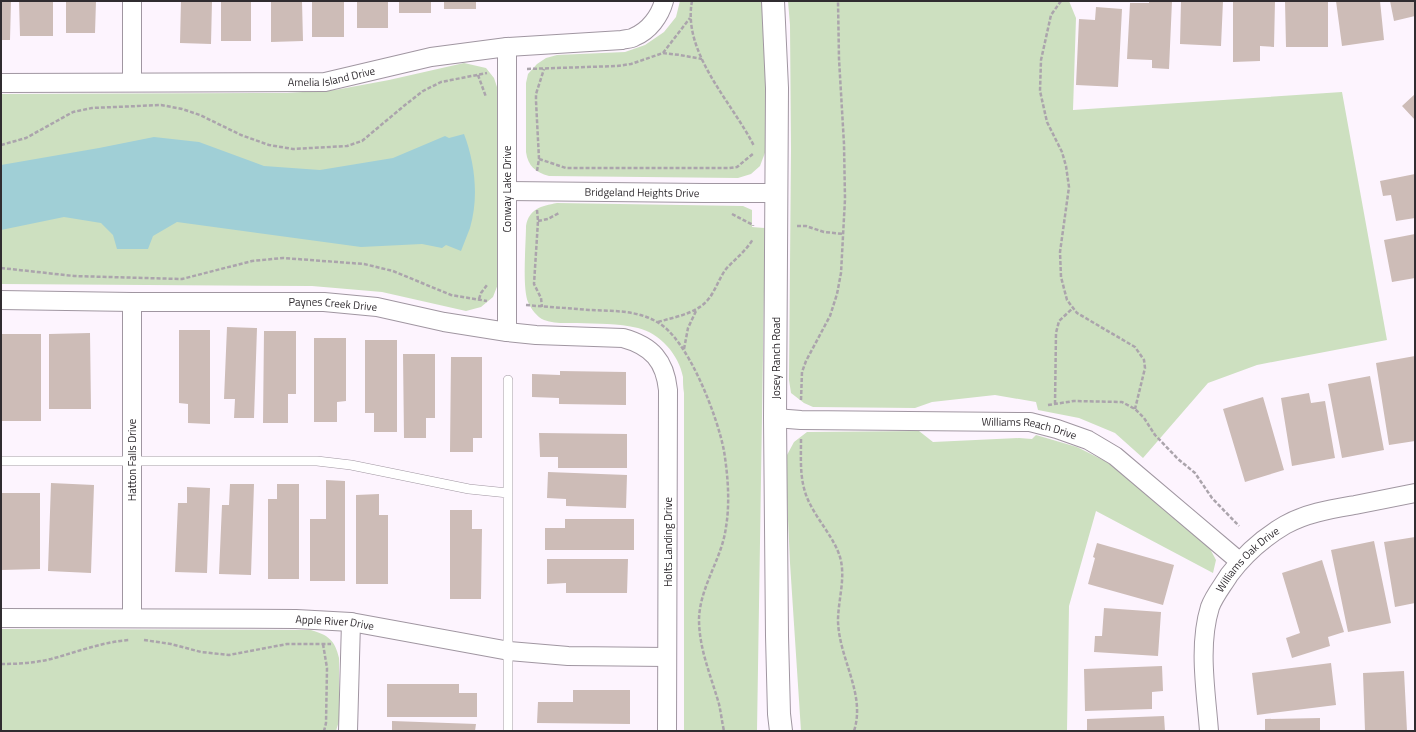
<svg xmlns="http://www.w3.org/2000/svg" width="1416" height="732" font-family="'Titillium Web',sans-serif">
  <rect width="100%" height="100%" fill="#fdf4fe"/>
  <!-- green -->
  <path fill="#cde0c0" d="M680,1H762L765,61L766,150L760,166L751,174L738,178L549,176C535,172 528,166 526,152V83L528,74L537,64L546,58L557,55L625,52L645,45L664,32L676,17Z
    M788,1H1069L1076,18L1073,110L1342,92L1387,340L1257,365L1208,383L1143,458L1115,433L1079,418L1038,410L1036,402L995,395L932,402L915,408L813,407L804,403L791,393L789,380L791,150L790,25Z
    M464,63L486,68L494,78L499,93L498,284L493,297L481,307L466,311L382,292L312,286L1,284V94L287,93L335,90L389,80Z
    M557,203L743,206L752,210V227L765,228L757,731H684V393C683,388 683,382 683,377C679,355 660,333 638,328C618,323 597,324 577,323C566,323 554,324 544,320C537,317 531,309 528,302C522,287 526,244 526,226C529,209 541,206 557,203Z
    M919,431L933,442L1019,438L1032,439L1036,435L1077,447L1109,463L1140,486L1208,545L1216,560L1213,573L1096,511L1069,606L1067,731H801L790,563L787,497V455L794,442L807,432Z
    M1,629L311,630C328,635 335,640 339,658V721L336,731H1Z"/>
  <!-- water -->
  <path fill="#a0cfd6" d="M464,134C475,163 479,197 470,228C467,236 464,243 461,251L446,245L442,248L422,244L361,247L177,222L153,236L148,249H117L113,235L101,223L64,217L1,230V165L99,148L154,137L199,142L264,166L320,170L393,158L445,136L449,138Z"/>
  <!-- building -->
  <path fill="#cdbcb7" d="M1,1H11L10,40H1Z
    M19,1H53V36H20Z
    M66,1H96L95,33H66Z
    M181,1H212L211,44L180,43Z
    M221,1H251V41H221Z
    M271,1H302L303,41L271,42Z
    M312,1H344V37H312Z
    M357,1H388V28H357Z
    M399,1H431V13H399Z
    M444,1H476V9H444Z
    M1149,1H1172L1169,69L1152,68V60L1127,59L1130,3H1149Z
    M1181,1H1223L1221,46L1180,44Z
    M1233,1H1275L1274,47L1260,46V61L1233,62Z
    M1285,1H1328V47H1286Z
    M1336,1H1380L1384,40L1342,46Z
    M1390,1H1415V16L1394,21Z
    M1096,7L1122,9L1118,87L1076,85L1079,19L1095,20Z
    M1415,94V120L1402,106Z
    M1415,174V218L1396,221L1391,195L1383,196L1380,181Z
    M1415,234V278L1392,282L1384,240Z
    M227,327L257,328L254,418H234L235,399H224Z
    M179,330H210V424L188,423V404L179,403Z
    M264,331H296V394H288V423H263Z
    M90,333L91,409H49V334Z
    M1,334H41V421H1Z
    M314,338H346V401L337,402V422H314Z
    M365,340H397V432H374V413H365Z
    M403,354H435V418H426V438H404Z
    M1415,356V441L1389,445L1376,363Z
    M451,357H482V438H473V452H450Z
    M560,371L626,372V405L559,404V398L532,397V374L560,375Z
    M1370,376L1384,450L1342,458L1328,384Z
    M1309,393L1311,403L1325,401L1335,458L1292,466L1281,398Z
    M1263,397L1284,470L1245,482L1223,409Z
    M539,433L627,434V468H558V457H540Z
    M548,472L627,475L626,508L566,506V499L547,498Z
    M326,480L345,481V581H310V519H326Z
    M51,483L94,485L91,573L48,571Z
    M230,484H254L251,575L219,574L222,505H229Z
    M277,484H299V579H268V499H277Z
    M187,487L210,488L207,573L175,572L178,503H187Z
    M1,493H40V569L1,570Z
    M379,494V515H388V584H356V495Z
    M450,510H472V529H482L481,599H450Z
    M565,519H634V550H545V528H565Z
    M1415,537V603L1395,607L1384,542Z
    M1374,541L1391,623L1348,632L1331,550Z
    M1097,543L1174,565L1163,605L1088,584L1095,558L1093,557Z
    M547,559H628L627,593H566V583L547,584Z
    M1322,560L1344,632L1328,637L1330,646L1292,658L1286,638L1300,633L1282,573Z
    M1104,608L1161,612L1158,656L1094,652L1095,636H1102Z
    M1331,663L1336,705L1257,715L1252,673Z
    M1162,666L1163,691L1152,692V709L1085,711L1084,669Z
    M1404,671L1407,731H1365L1363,673Z
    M387,684H459V693H477V717H387Z
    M573,690H630V724L537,723L538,702H573Z
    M1164,716L1165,731H1087V719Z
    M1320,718V731H1265V719Z
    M392,721L476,724L475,731H392Z"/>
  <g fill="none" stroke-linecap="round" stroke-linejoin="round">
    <defs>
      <path id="service" d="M508,380V731
        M1,461H317L351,465L469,489L508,493"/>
      <g id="minor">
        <path d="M132,82V1"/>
        <path id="s1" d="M1,83L325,82L431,57L507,47L622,40C626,39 631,39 634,37C649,31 660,16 664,1"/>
        <path id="s2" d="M507,191L704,193H777"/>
        <path id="s3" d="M1,300L132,302H324L377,307L444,322L507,332L536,335L623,338C652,346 665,361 668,390L667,731"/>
        <path d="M507,332V47"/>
        <path id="s4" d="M775,418L801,420L1030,422L1057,429L1088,440L1115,456L1239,561"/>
        <path id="s5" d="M1,618L296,619L351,622L509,651L568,656L667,657"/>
        <path d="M132,618V302"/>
        <path d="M348,731L351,622"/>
        <path id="s6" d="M1209,731C1206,691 1198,646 1210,607C1214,596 1223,585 1229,575C1244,555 1263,538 1285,525C1306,513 1332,509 1355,505C1375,501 1395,497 1415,493"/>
      </g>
      <path id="tertiary" d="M773,1L777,88L775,418L777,636L779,714L781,731"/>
    </defs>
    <!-- service casing -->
    <use href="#service" stroke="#a096a1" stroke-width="10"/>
    <!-- minor casing -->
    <use href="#minor" stroke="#a096a1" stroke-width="20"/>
    <!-- tertiary casing -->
    <use href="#tertiary" stroke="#a096a1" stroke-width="24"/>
    <!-- path -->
    <path stroke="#aba4ac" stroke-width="2.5" stroke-dasharray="4 2" stroke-linecap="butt" d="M692,1C682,53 732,102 754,146
      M1061,1L1051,15L1041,60L1040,91L1047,122L1062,152L1066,166L1069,187L1060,252L1061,277L1067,300L1077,313L1135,347L1144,360L1145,368L1135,409
      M663,53L690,18
      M527,69L617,66L631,64L663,53L680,55L702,59
      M478,75L486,97
      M1,145L26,138L73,112L92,108L161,105L182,109L200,115L241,135L269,145L293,149L347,146L362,141L405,105L423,91L441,82L487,73
      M539,159L566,168H729L737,167L754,153
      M537,171L539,159L536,101V94L544,69
      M537,210L538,221L534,284L541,298L542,307
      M732,214L753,225V226
      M538,221L548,219L559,213
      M797,226H806L824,232L844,234
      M1,268L74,276L182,279L252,261L283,258L364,264L393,271L451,295L487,301
      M479,299L481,293L487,285
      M526,305C547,307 568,308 589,310C612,311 637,310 657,322C688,338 718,418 724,451C728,476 730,503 726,527C722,559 700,586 699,619C699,649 711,676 719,704C721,713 722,722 724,731
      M658,322C678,316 701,313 712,294C717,286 720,277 726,269C735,259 746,251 753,239
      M684,349L688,328L696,311
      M801,400L802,372L806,361L830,316L837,294L841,273L845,199L844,144L839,59L838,1
      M1055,404L1056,333L1059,321L1073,308
      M1048,405L1074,401L1122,402L1135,409L1144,418L1155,435L1178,459L1195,473L1212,498L1239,526
      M801,439C801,461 799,483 810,504C819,522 834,538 840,557C846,578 838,600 838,621C839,659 866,694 854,731
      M144,640L171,644L201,652L229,655L287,644H331
      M323,644L327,668L326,723L324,731
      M1,664C18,664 34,663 51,659C77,652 102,642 129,640"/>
    <!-- service -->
    <use href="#service" stroke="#fff" stroke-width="9"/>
    <!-- minor -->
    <use href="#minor" stroke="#fff" stroke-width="18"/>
    <!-- tertiary -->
    <use href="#tertiary" stroke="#fff" stroke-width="22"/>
  </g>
  <g text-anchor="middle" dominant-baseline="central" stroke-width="3" stroke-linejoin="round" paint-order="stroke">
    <!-- street labels -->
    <g font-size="11" fill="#302c30" stroke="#fff">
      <text stroke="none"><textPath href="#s1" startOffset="331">Amelia Island Drive</textPath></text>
      <text transform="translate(507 189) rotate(-90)">Conway Lake Drive</text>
      <text stroke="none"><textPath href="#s2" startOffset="135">Bridgeland Heights Drive</textPath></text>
      <text stroke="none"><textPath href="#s3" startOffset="332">Paynes Creek Drive</textPath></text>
      <text transform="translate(776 358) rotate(-90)">Josey Ranch Road</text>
      <text stroke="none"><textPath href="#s4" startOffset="255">Williams Reach Drive</textPath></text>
      <text transform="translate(132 460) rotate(-90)">Hatton Falls Drive</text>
      <text transform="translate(668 542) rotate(-90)">Holts Landing Drive</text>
      <text stroke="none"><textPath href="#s6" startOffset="186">Williams Oak Drive</textPath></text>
      <text stroke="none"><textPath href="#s5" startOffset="334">Apple River Drive</textPath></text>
    </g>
  </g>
  <!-- border -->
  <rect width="1416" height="732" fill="none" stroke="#302c30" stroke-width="4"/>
</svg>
